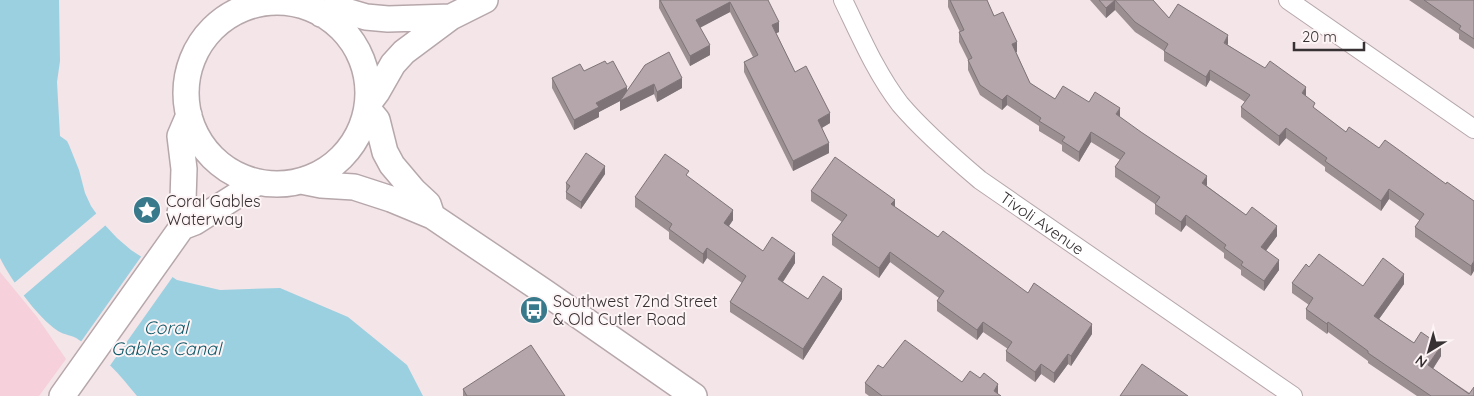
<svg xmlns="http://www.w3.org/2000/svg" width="1474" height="396" font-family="Quicksand,sans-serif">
  <rect width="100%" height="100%" fill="#f4e5e9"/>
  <!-- green -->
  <path fill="#f6d0da" d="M0,272L37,317L66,359L39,396H0Z"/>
  <!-- water -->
  <path fill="#9bd0e0" d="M0,0H59L60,61L57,82L60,136L67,141L69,145L79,170L85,193L91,206L103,223L117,238L131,250L177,280L220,290L280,288L348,317L407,365L423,396H137C119,374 103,355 79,340C73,335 64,335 58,331C36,316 12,281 0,258Z"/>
  <!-- pier -->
  <path fill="#f4e5e9" d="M98,212L107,224L22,297L13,284Z
    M143,254L174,275L109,367L80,343Z"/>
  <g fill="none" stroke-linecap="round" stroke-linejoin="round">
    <defs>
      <g id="street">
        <path id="s1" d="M843,0C860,35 876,73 900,104C922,130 954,158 980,180L1293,396"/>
        <path d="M1288,0L1474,129"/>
      </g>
      <path id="secondary" d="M186 93a91 91 0 1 1 182 0a91 91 0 1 1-182 0Z
        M321,14L339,9L366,17L388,19L451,17
        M368,104L377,92L393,64L404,52L451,17L485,0
        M367,108L377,120L385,152L392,165L414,191L428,204L432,216
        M301,181L321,185L354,187L391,199L432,216L546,293L694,396
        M182,227L180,213L183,200L184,169L180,136L189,115
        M62,396L182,227L195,222L258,182"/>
    </defs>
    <!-- street casing -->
    <use href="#street" stroke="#b6a7ab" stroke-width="20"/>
    <!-- secondary casing -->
    <use href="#secondary" stroke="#b6a7ab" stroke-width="28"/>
    <!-- street -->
    <use href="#street" stroke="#fff" stroke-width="18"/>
    <!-- secondary -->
    <use href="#secondary" stroke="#fff" stroke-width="25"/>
  </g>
  <!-- wall -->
  <path fill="#9b8f92" d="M659,0H768L779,32L776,33L795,72L830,123L822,128L829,153L793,171L744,72V62L753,57L730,12L700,27L710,55L690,66L659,8Z
    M948,0H987L994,16L1017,52H1016L1030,83L1055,99L1089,102L1120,117L1207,186L1246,215L1277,236L1266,251L1279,270L1264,291L1241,275V270L1224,258V253L1186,225L1181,232L1155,214V204L1115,177V167L1120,160L1091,142L1079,162L1062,151V145L1039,131V126L1007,105L1002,110L980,95L968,70V60L959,42V32H960L948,7Z
    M1090,0H1153L1169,18L1228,45L1306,96L1315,109L1346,132L1446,184L1474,201L1471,276L1415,237V227L1420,221L1389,199L1381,211L1325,171V167L1286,138L1279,146L1241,117V107L1245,102L1210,80L1206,87L1164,61V51L1135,32L1115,10L1106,18Z
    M1409,0H1474V49L1459,39V34Z
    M607,64L627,91L645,65L682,88L657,102L654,94L620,111V101L599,112V117L574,130L552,88V78L584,71Z
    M605,174L581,209L566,199V183Z
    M689,178L733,220L729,226L763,251L795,263L783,282L808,299H842L803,360L730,312V302L742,283L707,258L703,264L669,239V232L635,207V197Z
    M811,191L895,207L938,237L1028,293L1092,334L1071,366L1068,364L1054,383L1041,374L1035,382L1006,361V351L1008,349L983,332L977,340L937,311V301L939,298L890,262L879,278L832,245V235L842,222L811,201Z
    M1309,267L1363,286L1404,284L1379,319L1414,343L1441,356L1433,369L1474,396H1417L1368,363V361L1328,332L1327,334L1306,319V309L1309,305L1292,293V283Z
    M883,368L962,382L998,394L1001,396H869L865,393V383Z
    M463,389L565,396H463Z"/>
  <!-- shaded-wall -->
  <path fill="#7e7477" d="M1115,0V10L1106,18V8Z
    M730,2V12L696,30V20Z
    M779,22V32L772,35V25Z
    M1228,35V45L1224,43Z
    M1017,42V52L1012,54V44Z
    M710,45V55L690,66V56Z
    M1210,70V80L1206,87V77Z
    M682,78V88L657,102V92Z
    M654,84V94L620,111V101L599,112V117L574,130V120L596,103L627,87V97Z
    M1306,87V97L1302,93Z
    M1007,95V105L1002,110V100Z
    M1120,108V118L1116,114Z
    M830,113V123L818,130V120Z
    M1286,128V138L1279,146V136Z
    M1091,132V142L1079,162V152Z
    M829,143V153L793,171V161Z
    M605,166V174L581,209V202Z
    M1207,176V186L1202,183Z
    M1389,189V199L1381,211V201Z
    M895,200V210L891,204Z
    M733,210V220L724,233V223Z
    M1186,215V225L1181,232V222Z
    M1277,226V236L1261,257V247Z
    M707,248V258L703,264V254Z
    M890,252V262L879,278V268Z
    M795,253V263L778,289V279Z
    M1279,260V270L1264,291V281Z
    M1474,261V271L1471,276V266Z
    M1404,274V284L1374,326V316Z
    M842,289V299L803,360V349Z
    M983,322V332L977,340V330Z
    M1328,322V332L1327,334V324Z
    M1092,324V334L1071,366V356Z
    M1441,346V356L1428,376V365Z
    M1068,354V364L1054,383V373Z
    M1041,364V374L1035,382V372Z
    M998,384V394L994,391Z"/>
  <!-- building -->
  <path fill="#b4a6aa" stroke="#7e7477" d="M660,0H768L779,22L772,25L795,72L806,66L830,113L818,120L829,143L793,161L744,62L758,55L730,2L696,20L710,45L690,56Z
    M950,0H987L994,16L1003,12L1017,42L1012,44L1030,83L1055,99L1063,86L1089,102L1095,92L1120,108L1116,114L1141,132L1207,176L1202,183L1246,215L1252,207L1277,226L1261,247L1279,260L1264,281L1241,265L1243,262L1224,248L1226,245L1186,215L1181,222L1155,204L1160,197L1115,167L1125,153L1091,132L1079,152L1062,141L1065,137L1039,121L1041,118L1007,95L1002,100L980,85L968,60L972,58L959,32L964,30Z
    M1099,0H1153L1169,18L1178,4L1228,35L1224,43L1265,68L1270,61L1306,87L1302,93L1315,103L1313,107L1346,132L1349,127L1379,148L1385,140L1446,184L1447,182L1474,201V261L1471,266L1415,227L1424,214L1389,189L1381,201L1325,161L1327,158L1286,128L1279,136L1241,107L1250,95L1210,70L1206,77L1164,51L1168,44L1135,22L1115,0L1106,8Z
    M1424,0H1474V39L1459,29L1461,26Z
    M669,52L682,78L657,92L654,84L620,101L645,65Z
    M605,61L607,64L613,61L627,87L596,103L599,107L574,120L552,78L580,64L584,71Z
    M586,153L605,166L581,202L566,192L570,186L566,183Z
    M665,154L689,171L686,175L733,210L724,223L763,251L772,237L795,253L778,279L808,299L823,276L842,289L803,349L730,302L746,276L707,248L703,254L669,229L672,224L635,197Z
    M835,157L895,200L891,204L938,237L943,231L1028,293L1034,283L1092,324L1071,356L1068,354L1054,373L1041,364L1035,372L1006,351L1012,342L983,322L977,330L937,301L944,291L890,252L879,268L832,235L847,215L811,191Z
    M1319,254L1363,286L1383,258L1404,274L1374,316L1414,343L1421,332L1441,346L1428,365L1469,394L1474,387V396H1431L1368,353V351L1328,322L1327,324L1306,309L1313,298L1292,283L1306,264L1309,267Z
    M905,340L962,382L970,371L980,378L984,373L998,384L994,391L1001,396H882L865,383L878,365L883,368Z
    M531,345L565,396H467L463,389Z
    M1142,364L1188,396H1120Z"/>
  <!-- icons -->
  <defs>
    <symbol id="sight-disc" viewBox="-11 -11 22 22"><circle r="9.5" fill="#387a8b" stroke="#fdf4f6"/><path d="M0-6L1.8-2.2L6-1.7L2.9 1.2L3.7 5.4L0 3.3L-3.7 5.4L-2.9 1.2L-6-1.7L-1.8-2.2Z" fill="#fff"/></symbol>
    <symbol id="bus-disc" viewBox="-11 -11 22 22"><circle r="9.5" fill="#387a8b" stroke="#fdf4f6"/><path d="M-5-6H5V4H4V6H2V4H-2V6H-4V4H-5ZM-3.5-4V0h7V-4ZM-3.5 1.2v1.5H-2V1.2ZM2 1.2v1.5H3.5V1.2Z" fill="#fff"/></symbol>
  </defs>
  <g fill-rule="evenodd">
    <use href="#sight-disc" x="131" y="194" width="32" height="32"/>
    <use href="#bus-disc" x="518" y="294" width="32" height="32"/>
  </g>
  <g text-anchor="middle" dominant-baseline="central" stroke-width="4" stroke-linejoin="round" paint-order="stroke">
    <!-- poi labels -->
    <g font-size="16" fill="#373133" stroke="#fdf4f6" text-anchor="start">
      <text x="166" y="201">Coral Gables<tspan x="166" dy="18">Waterway</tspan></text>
      <text x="553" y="301">Southwest 72nd Street<tspan x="553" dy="18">&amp; Old Cutler Road</tspan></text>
    </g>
    <!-- street labels -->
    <g font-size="16" fill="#373133" stroke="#fdf4f6">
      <text stroke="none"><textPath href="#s1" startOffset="305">Tivoli Avenue</textPath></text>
    </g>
    <!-- water labels -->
    <g font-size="18" font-style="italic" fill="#115969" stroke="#fdf4f6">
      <text x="166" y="327">Coral<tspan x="166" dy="21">Gables Canal</tspan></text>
    </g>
  </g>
  <!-- north arrow -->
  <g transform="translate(1429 351) rotate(217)" stroke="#fdf4f6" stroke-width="4" paint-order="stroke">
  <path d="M0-4L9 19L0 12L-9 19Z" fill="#373133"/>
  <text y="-8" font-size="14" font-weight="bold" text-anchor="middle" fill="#373133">N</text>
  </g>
  <!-- scale -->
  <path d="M1294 42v8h70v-8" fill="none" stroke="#373133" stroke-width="2.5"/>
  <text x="1302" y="42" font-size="15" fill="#373133" stroke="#fdf4f6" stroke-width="4" paint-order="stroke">20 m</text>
</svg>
